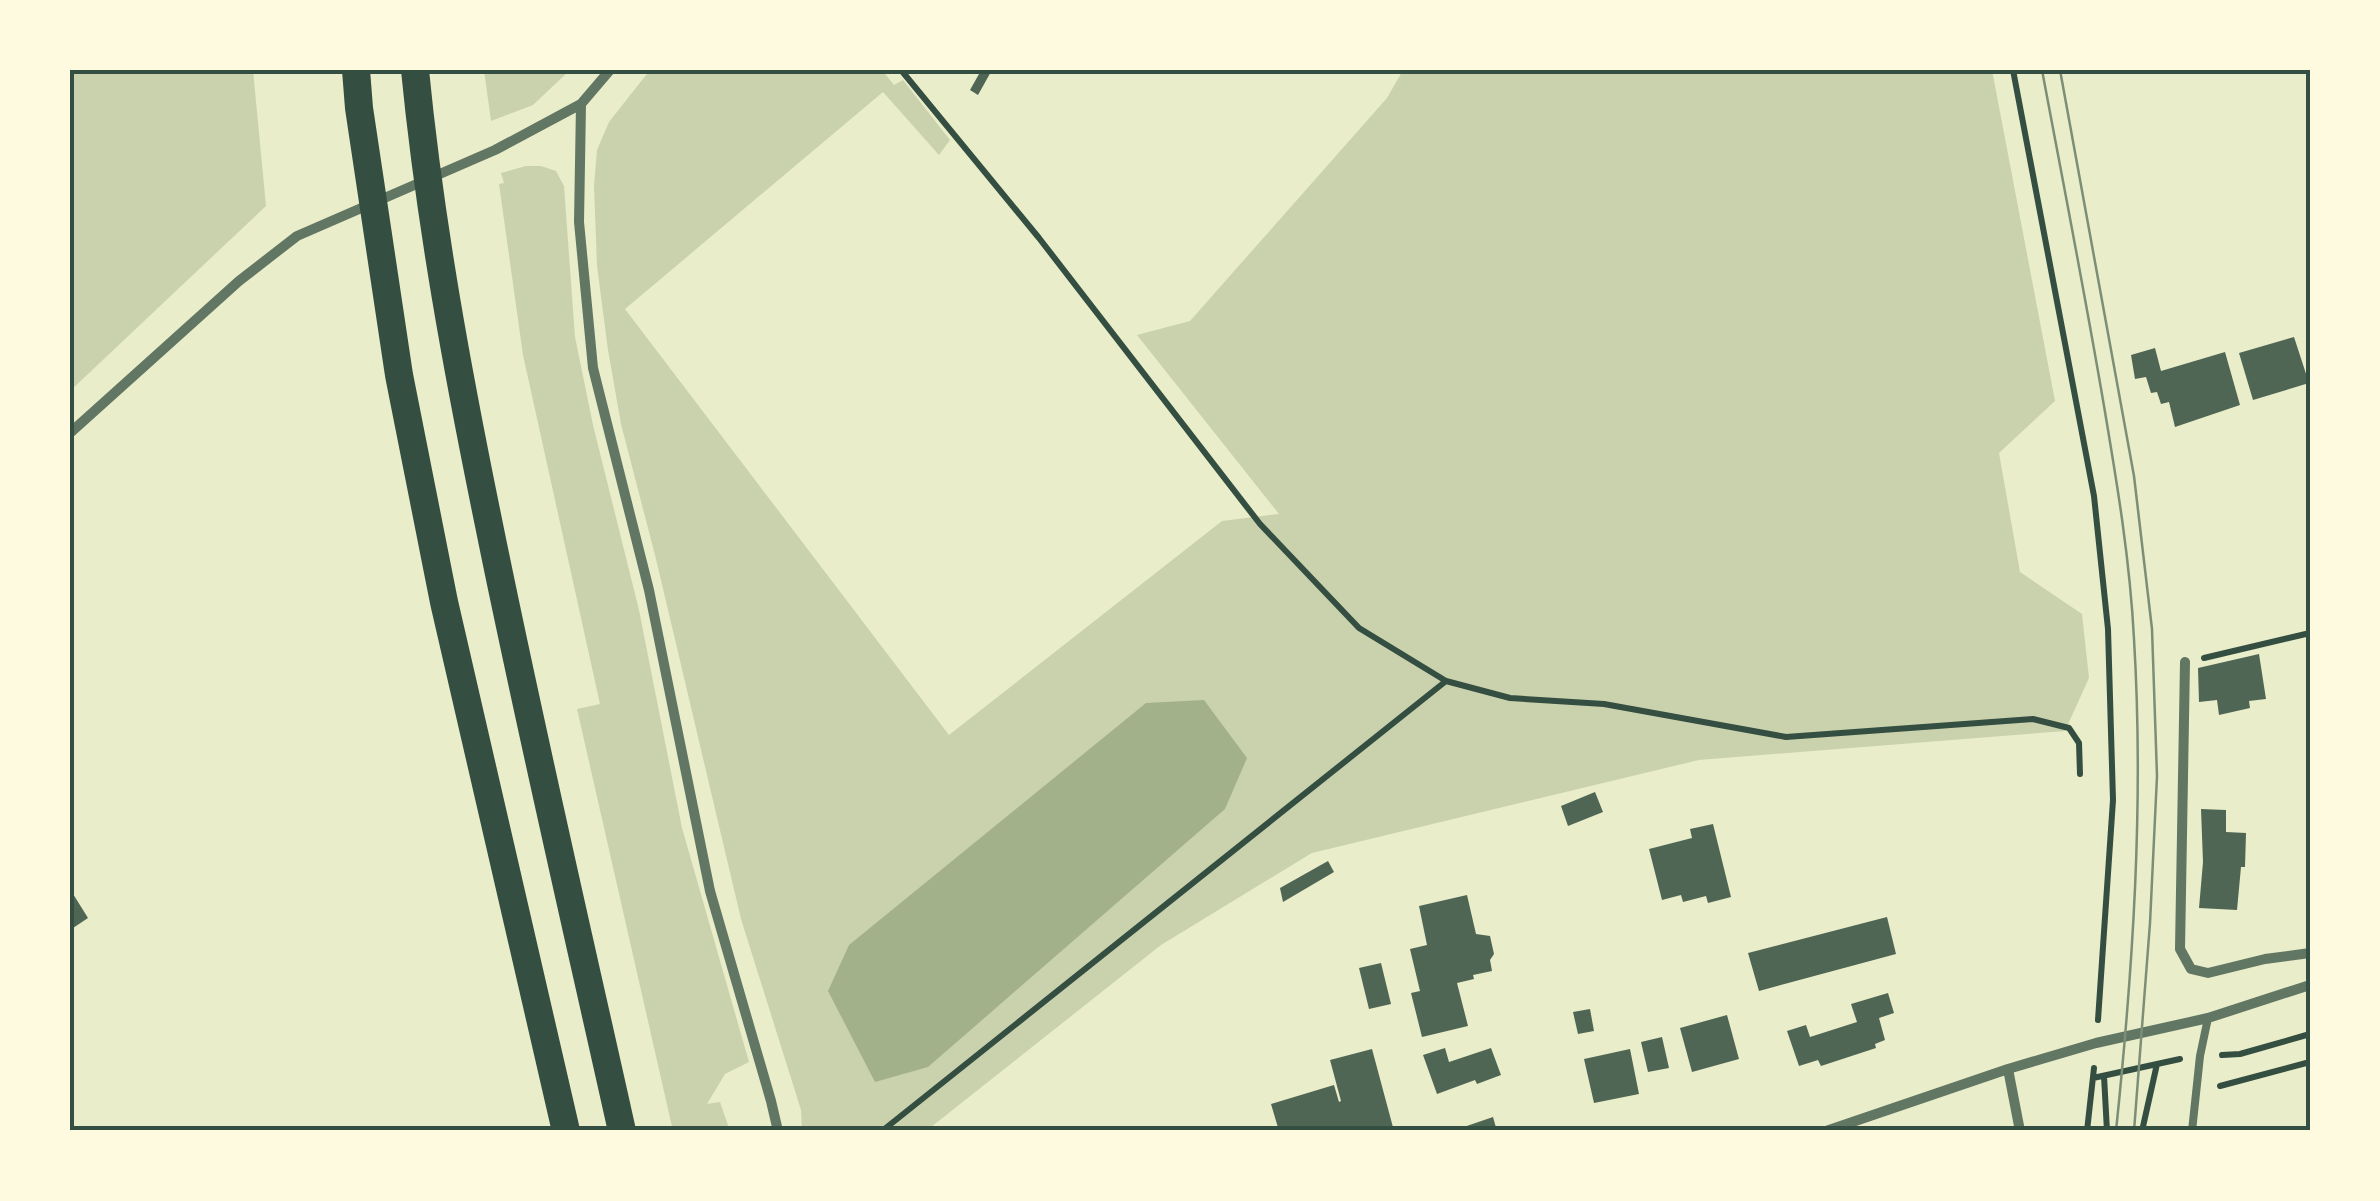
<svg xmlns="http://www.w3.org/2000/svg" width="2380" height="1201" font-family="'Fira Sans Condensed',sans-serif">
  <rect width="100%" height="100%" fill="#e9edc9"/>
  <!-- green -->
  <path fill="#cad2ad" d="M70,70H253L266,206L70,391Z
    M484,70H570L533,105L491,121Z
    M650,70H882L894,85L903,80L950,140L939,155L883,92L625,309L949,735L1222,521L1279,514L1137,335L1190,321L1387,98L1403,70H1992L2055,401L1999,453L2020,572L2082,614L2089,678L2065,731L1699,760L1312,853L1161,945L926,1131H802L801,1110L741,919L656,559L621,424L608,350L597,266L594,186L597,150L609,122Z
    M526,166H541L556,171L564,186L575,337L593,425L639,610L682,828L749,1062L725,1074L707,1104L720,1102L730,1131H673L577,709L600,704L523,355L499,184L504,183L501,173Z"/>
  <!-- water -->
  <path fill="#a3b18a" d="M1204,700L1247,758L1225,809L928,1067L875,1082L828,991L849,945L1146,703Z"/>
  <!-- building -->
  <path fill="#4f6655" d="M971,70H992L978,95L970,90L979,74Z
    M2294,337L2309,383L2253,400L2239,353Z
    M2155,348L2161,371L2225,352L2240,405L2175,427L2169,402L2161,404L2157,392L2151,393L2146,377L2135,379L2131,355Z
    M2259,654L2266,699L2249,701L2250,708L2219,715L2217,700L2199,702L2198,668Z
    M1595,792L1603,812L1568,826L1561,806Z
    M2201,809L2226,810V832L2246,833L2245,867H2241L2237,910L2199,908L2203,862Z
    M1713,824L1731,897L1708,903L1706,896L1683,902L1681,895L1662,900L1649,849L1692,838L1690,829Z
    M1328,861L1334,872L1283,902L1280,888Z
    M70,889L88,918L70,930Z
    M1467,895L1476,934L1490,936L1494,954L1490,960L1492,971L1473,975L1474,979L1457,983L1468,1026L1422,1037L1411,993L1420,991L1410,949L1427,945L1419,906Z
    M1887,917L1896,954L1759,991L1748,953Z
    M1381,963L1391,1004L1369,1009L1359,968Z
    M1888,993L1894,1013L1879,1018L1885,1040L1875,1044L1876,1048L1821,1066L1818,1060L1799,1066L1787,1031L1806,1025L1810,1037L1857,1022L1851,1004Z
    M1590,1009L1594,1031L1578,1034L1573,1012Z
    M1727,1015L1739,1059L1692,1072L1680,1028Z
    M1662,1037L1669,1068L1648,1072L1641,1042Z
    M1445,1048L1449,1062L1491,1048L1501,1075L1477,1084L1475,1080L1437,1094L1423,1055Z
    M1372,1049L1394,1131H1279L1271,1104L1334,1085L1339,1102L1341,1101L1330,1060Z
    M1630,1049L1639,1094L1594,1103L1584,1059Z
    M1493,1117L1497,1131H1455V1130Z"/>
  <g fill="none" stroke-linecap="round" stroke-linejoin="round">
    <!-- path -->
    <path stroke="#344e41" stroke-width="6" d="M901,70L1039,238L1260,524L1359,628L1446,681L1510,698L1604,704L1786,737L2033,719L2069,728L2079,743L2080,774
      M2013,70L2094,496L2108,629L2113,800L2098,1020
      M2204,658L2310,633
      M2222,1055L2240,1054L2310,1034
      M2104,1076L2107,1131
      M2093,1078L2180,1059
      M2220,1086L2310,1062
      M882,1131L1446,681
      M2087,1131L2094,1068
      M2142,1131L2157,1064"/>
    <!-- service -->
    <path stroke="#617663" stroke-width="8" d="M2192,1131L2200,1056L2208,1018"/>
    <!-- minor -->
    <path stroke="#617663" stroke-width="10" d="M581,104L579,222L593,368L649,590L710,891L771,1101L778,1131
      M70,433L239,281L297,236L495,150L581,104L610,70
      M2185,662L2180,949L2191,969L2208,973L2265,959L2310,953
      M2008,1069L2020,1131
      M1826,1131L2008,1069L2096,1043L2208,1018L2310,985"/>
    <!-- trunk -->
    <path stroke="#344e41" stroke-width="28" d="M356,70L359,108L399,375L444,602L566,1131
      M415,70C430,223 458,374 489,525C530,728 577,929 622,1131"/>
    <!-- tram -->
    <path stroke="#7c8e77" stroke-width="2.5" d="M2042,70C2063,182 2085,294 2104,406C2117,483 2130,560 2134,639C2144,803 2133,968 2116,1131
      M2060,70L2134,476L2152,629L2157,776L2150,923L2134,1131"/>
  </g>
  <!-- border -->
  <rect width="2380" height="1201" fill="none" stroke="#fefae0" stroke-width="145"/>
  <rect x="72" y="72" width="2236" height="1056" fill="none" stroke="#344e41" stroke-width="4"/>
</svg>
